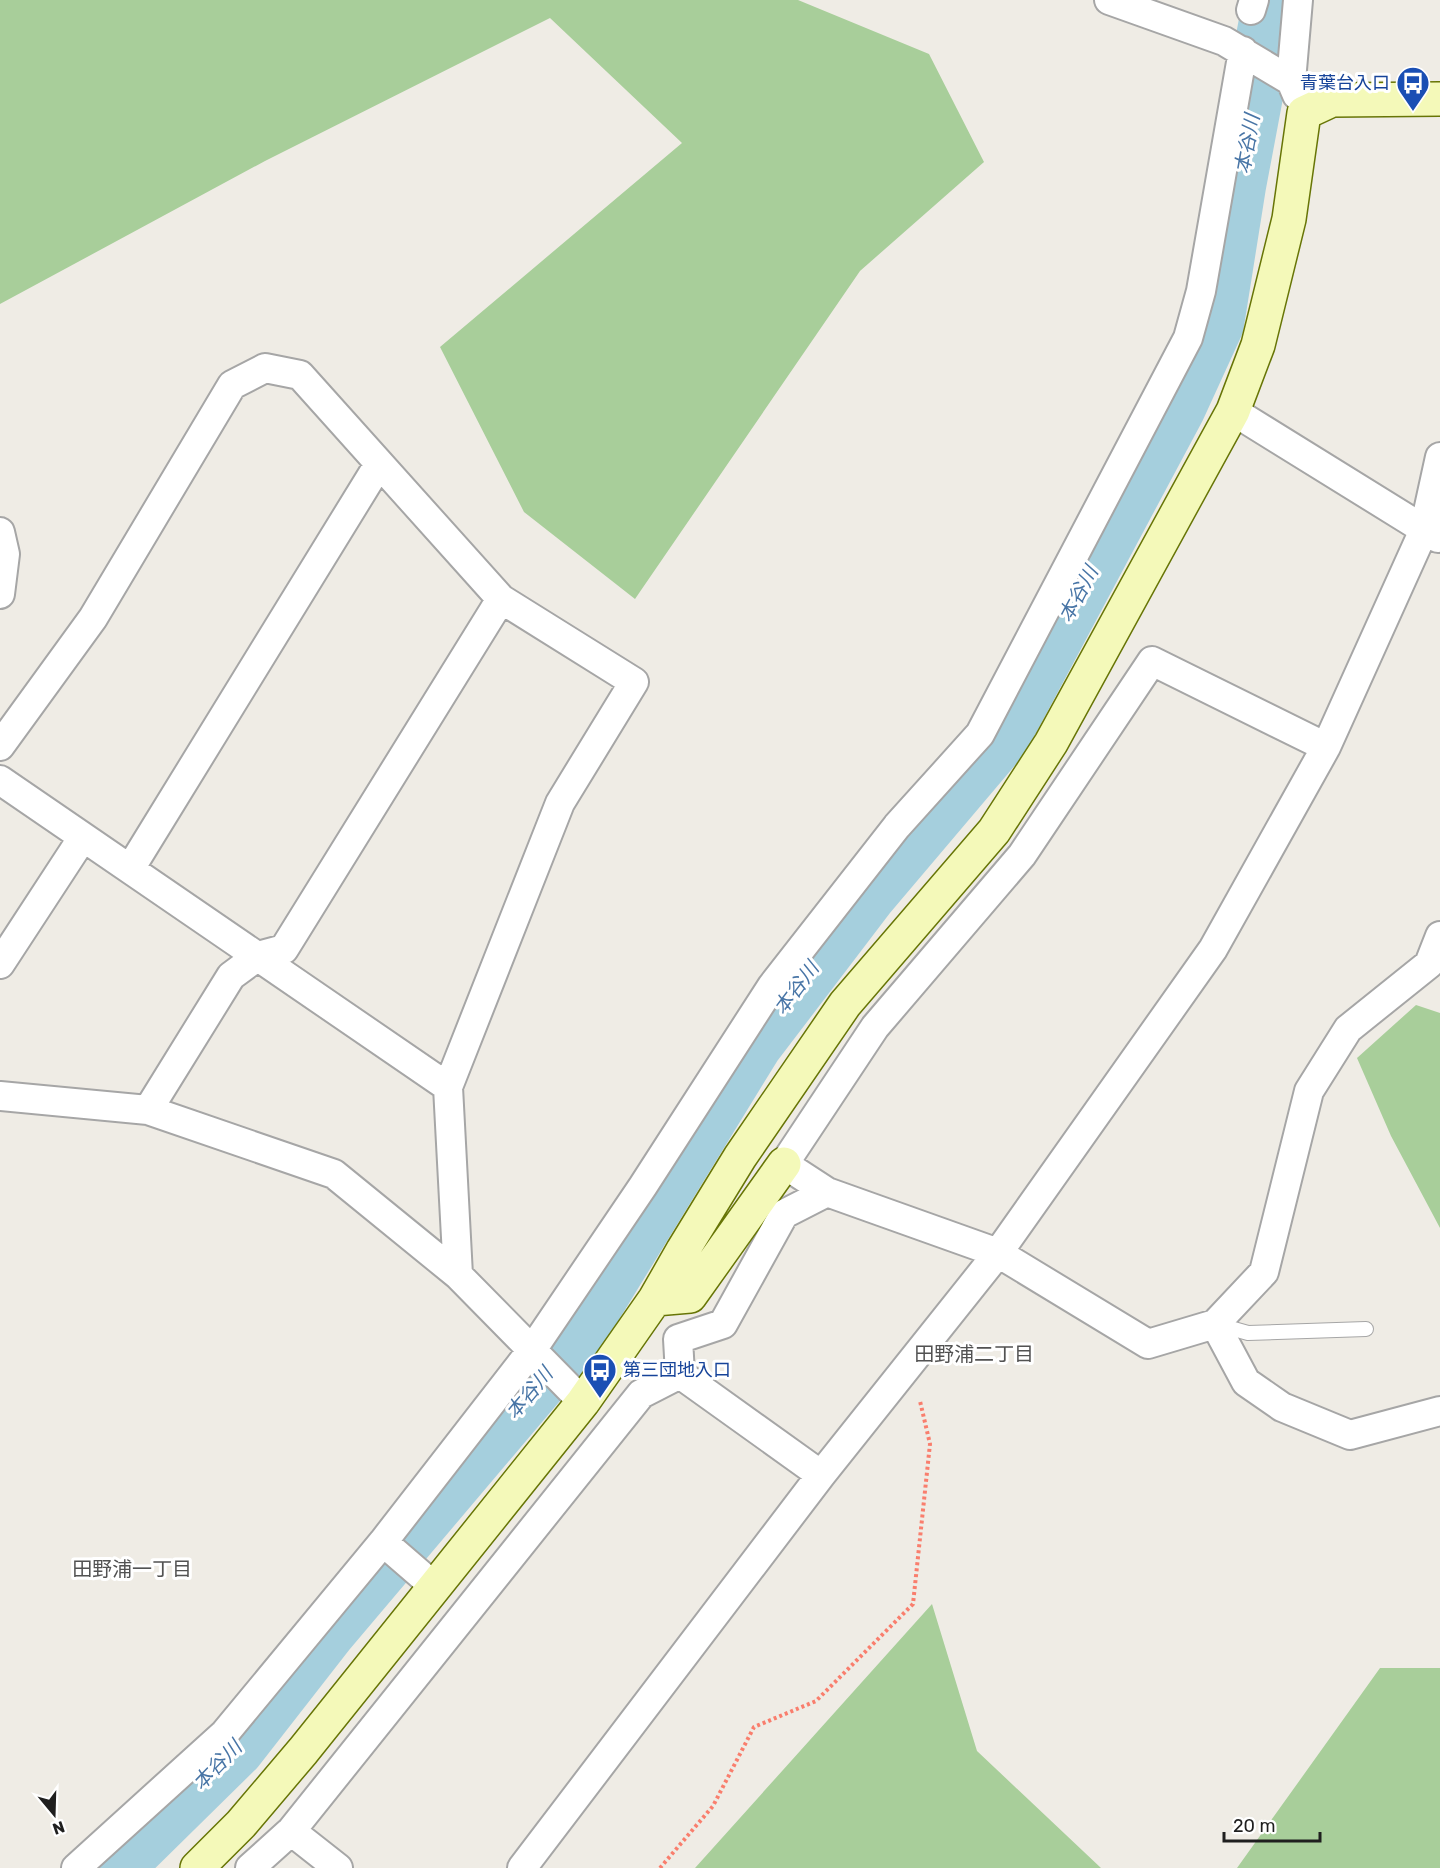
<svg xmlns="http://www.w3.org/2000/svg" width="1440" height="1868" font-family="Rubik,'Noto Sans JP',sans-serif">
  <rect width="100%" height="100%" fill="#efece5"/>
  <!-- forest -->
  <path fill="#a8ce9a" d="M0,0H798L929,54L984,162L860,271L635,599L524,512L440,347L682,143L550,18L265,161L0,304Z
    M1416,1005L1440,1013V1228L1391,1136L1357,1058Z
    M932,1604L977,1751L1101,1868H695Z
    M1380,1668H1440V1868H1237Z"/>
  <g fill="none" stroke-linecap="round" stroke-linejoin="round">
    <!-- river -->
    <path stroke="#a5cfdd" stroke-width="58" d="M114,1868L236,1748L328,1630L570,1344L753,1045L868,894L1001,737L1177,407L1215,324L1237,186L1272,0"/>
    <defs>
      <path id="lane" d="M1216,1324L1248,1333L1366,1329"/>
      <path id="street" d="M1109,0L1224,41L1291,81
        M1251,10L1254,0
        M1297,95L1291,81L1298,0
        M1233,411L1438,538
        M0,532L5,554L0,594
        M0,746L93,618L232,385L265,368L300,375L501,599L634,682L560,803L448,1087L458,1275L583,1402
        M1326,747L1152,661L1022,855L875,1027L784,1164L827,1192L998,1253L1148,1344L1215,1324L1264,1272L1309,1091L1348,1029L1429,964L1440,936
        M0,780L448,1087
        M130,869L379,464
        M0,964L83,837
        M0,1096L148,1110L334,1174L458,1275
        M148,1110L231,976L258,956L284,949L501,599
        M1215,1324L1246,1382L1282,1407L1350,1435L1440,1411
        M680,1374L678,1339L723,1324L784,1214L827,1192
        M383,1542L435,1587
        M291,1831L338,1868
        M76,1868L225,1733L383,1542L532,1350L643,1186L772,986L897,826L980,734L1188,338L1201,291L1243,51
        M250,1868L291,1831L641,1394L680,1374L821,1475
        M522,1868L821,1475L998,1253L1213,949L1326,747L1424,530L1440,457"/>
      <path id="secondary" d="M655,1299L690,1296L784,1164
        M197,1868L241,1824L303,1751L583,1402L655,1299L683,1250L740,1157L845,1004L994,831L1051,743L1233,411L1258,345L1289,219L1304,113L1332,100L1440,99"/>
    </defs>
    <!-- lane casing -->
    <use href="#lane" stroke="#a6a6a6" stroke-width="16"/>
    <!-- street casing -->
    <use href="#street" stroke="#a6a6a6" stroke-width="32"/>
    <!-- secondary casing -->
    <use href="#secondary" stroke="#677506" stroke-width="36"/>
    <!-- path -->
    <path stroke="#f97e6d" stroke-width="4" stroke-dasharray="3 3" stroke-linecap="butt" d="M660,1868L713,1806L754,1727L816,1701L913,1604L930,1444L920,1401"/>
    <!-- lane -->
    <use href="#lane" stroke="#fff" stroke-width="14"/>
    <!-- street -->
    <use href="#street" stroke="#fff" stroke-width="28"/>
    <!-- secondary -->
    <use href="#secondary" stroke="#f4f9b9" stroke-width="33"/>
  </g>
  <!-- icons -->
  <defs>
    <symbol id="bus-pin" viewBox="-11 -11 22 30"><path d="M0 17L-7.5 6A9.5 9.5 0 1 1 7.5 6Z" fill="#1a4fb4" stroke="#fff"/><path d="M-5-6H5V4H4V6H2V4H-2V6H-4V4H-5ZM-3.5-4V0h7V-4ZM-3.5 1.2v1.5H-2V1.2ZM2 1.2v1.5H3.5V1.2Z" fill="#fff"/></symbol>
  </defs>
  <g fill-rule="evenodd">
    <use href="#bus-pin" x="1394" y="64" width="38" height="52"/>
    <use href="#bus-pin" x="581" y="1351" width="38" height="52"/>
  </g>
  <g text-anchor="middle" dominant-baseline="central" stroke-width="6" stroke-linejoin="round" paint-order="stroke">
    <!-- transit labels -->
    <g font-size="18" fill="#164399" stroke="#fff" text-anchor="end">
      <text x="1390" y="83">青葉台入口</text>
      <text x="623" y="1370" text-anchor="start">第三団地入口</text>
    </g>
    <!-- water labels -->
    <g font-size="20" font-style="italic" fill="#4875a6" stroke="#fff">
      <text transform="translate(1247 144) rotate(-80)">本谷川</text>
      <text transform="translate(1078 594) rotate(-62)">本谷川</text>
      <text transform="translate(796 988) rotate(-53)">本谷川</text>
      <text transform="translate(529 1393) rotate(-50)">本谷川</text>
      <text transform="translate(217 1765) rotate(-46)">本谷川</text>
    </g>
    <!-- neighbourhood labels -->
    <g font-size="20" fill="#525252" stroke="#fff">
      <text x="974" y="1354">田野浦二丁目</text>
      <text x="132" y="1569">田野浦一丁目</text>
    </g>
  </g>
  <!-- north arrow -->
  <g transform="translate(54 1814) rotate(161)" stroke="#ffffff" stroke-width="4.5" paint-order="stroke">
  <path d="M0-4.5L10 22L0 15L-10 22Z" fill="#1f1f1f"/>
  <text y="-9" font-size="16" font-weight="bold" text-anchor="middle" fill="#1f1f1f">N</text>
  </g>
  <!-- scale -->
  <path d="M1224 1832v9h96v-9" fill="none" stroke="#1f1f1f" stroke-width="3"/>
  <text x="1233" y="1832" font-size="18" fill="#1f1f1f" stroke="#ffffff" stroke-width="4.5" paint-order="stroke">20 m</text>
</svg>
